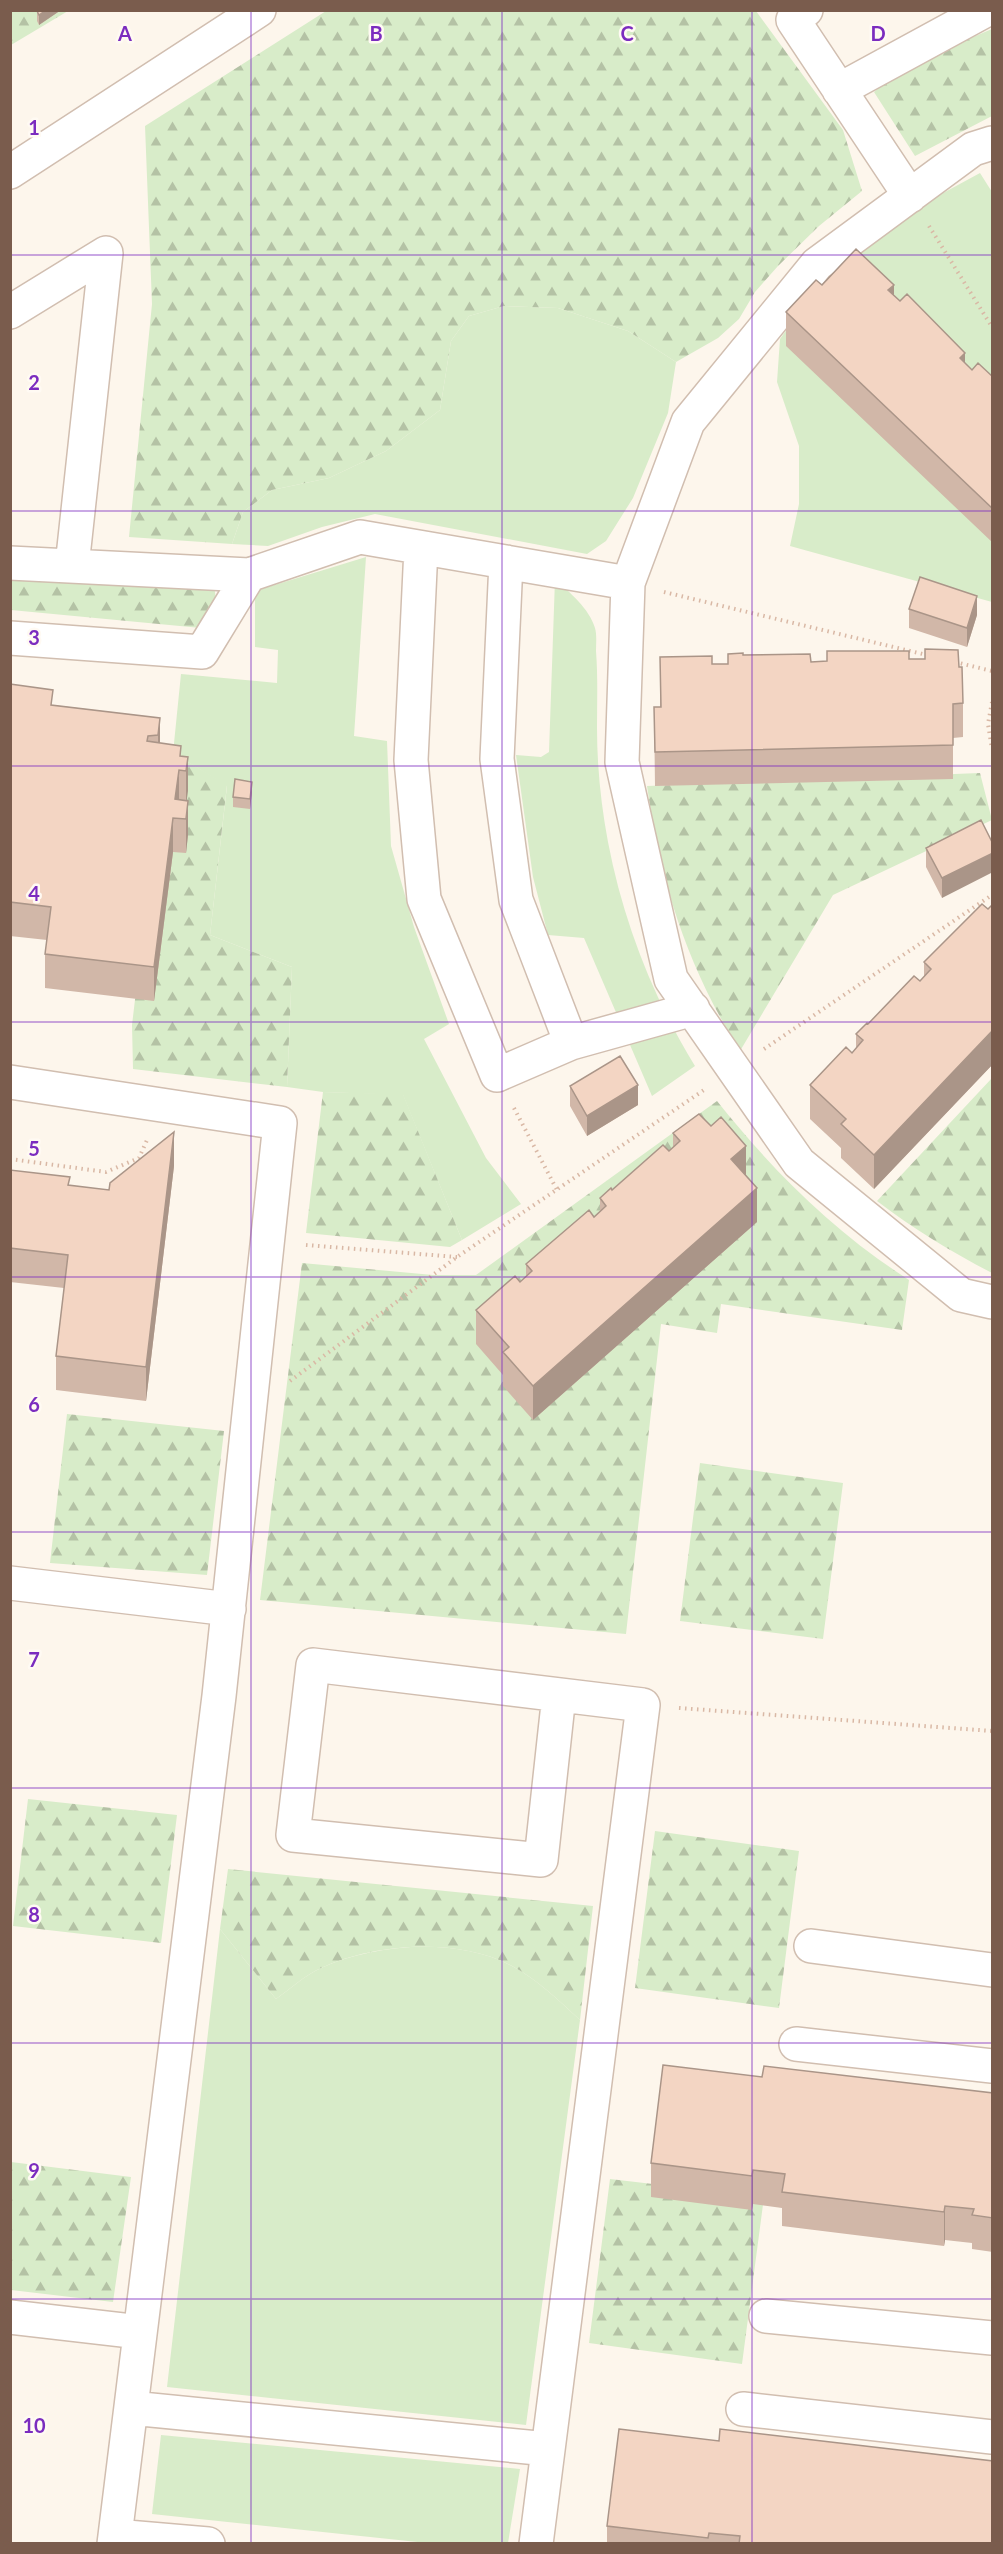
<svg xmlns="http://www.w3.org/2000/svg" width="1003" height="2554" font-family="Lato,sans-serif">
  <defs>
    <pattern id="forest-firs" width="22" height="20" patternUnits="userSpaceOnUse" patternTransform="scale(1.5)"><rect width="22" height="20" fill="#d8ecc9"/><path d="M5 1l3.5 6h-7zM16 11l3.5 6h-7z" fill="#b4c2a5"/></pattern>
  </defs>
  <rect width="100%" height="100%" fill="#fdf6ec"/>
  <!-- green -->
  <path fill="#d8ecc9" d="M980,173L992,192V602L790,546L799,504V446L777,382L780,339L800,311L850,261L890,228L934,198Z
    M504,306L558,308L628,331L676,362L668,413L633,498L606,541L587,554L375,514L322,527L268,546L232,544L243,512L272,490L329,478L386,451L440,410L451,341L469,316Z
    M366,557L354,736L387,741L391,846L414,927L449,1024L424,1039L486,1158L521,1204L462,1240L403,1095L323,1092L287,1087L292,967L210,935L227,786L173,753L181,674L277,683L278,650L255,647V591Z
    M555,579C570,593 589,608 595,628C597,635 596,644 596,651C598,677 597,702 597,728C597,766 601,805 608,842C623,921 653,998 695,1066L652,1096L584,938L548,935L533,877L516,755L541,757L549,752Z
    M220,1929L276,1999C290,1989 305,1975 321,1968C375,1943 459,1937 512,1966C538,1980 558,2000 580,2020L526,2425L167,2387Z
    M161,2435L520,2469L508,2543H427L152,2514Z"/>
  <!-- forest -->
  <path fill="url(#forest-firs)" d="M11,10L68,11L11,45Z
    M326,11H756L843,130L862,191L819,226L778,266L755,292L739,319L718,338L676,362L628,331L558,308L504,306L469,316L451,341L440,410L386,451L329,478L272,490L243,512L232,544L129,537L152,304L145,126Z
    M992,29V116L915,156L874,92L902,67Z
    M11,575L214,585L216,600L201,628L11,610Z
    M173,753L227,785L210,935L292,967L287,1087L133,1069L132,1025L159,797Z
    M980,773L992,820L833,895L740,1051C687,966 661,884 647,786Z
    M992,1078V1273C952,1252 913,1229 877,1201Z
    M323,1092L403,1094L462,1240L450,1247L306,1233Z
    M717,1101C773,1171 833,1231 909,1280L902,1330L721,1304L717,1333L661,1324L626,1634L260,1600L302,1263L433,1275H476Z
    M67,1414L224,1431L207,1575L50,1563Z
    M700,1463L843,1483L823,1639L680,1621Z
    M28,1799L177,1815L161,1943L13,1926Z
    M655,1831L799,1851L779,2008L635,1988Z
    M228,1869L593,1906L580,2020C558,2000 538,1980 512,1966C459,1937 374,1943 321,1968C305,1975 290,1989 276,1999L220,1929Z
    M11,2162L131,2177L113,2302L11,2290Z
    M610,2179L764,2197L742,2364L589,2343Z"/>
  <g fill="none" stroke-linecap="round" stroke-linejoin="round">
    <defs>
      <path id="minor" d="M806,10L793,20L910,196
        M839,90L986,10
        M992,143L973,149L817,264L688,422L628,583L622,762L671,979L799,1163L961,1295L992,1302
        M10,172L259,10
        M10,312L106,253L72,566
        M421,548L411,760L424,899L497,1075L571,1043
        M506,562L497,759L516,900L571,1043L693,1009
        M10,563L249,575L360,537L628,583
        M10,638L202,652L249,575
        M10,1082L280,1123L219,1696L114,2544
        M10,1583L229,1609
        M811,1946L992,1970
        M796,2044L992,2066
        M766,2316L992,2338
        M10,2317L140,2332
        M131,2408L548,2449
        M743,2409L992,2437
        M115,2536L208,2544
        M536,2544L643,1705L313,1665L293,1835L541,1860L559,1695"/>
    </defs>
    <!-- minor casing -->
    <use href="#minor" stroke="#d1beb0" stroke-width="36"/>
    <!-- path -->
    <path stroke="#d9b8a5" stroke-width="4" stroke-dasharray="1.5 4.5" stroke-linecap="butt" d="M929,226L992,327
      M664,592L931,656
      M955,662L992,671
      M992,702L988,724L992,749
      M764,1049L992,895
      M514,1108L557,1190
      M10,1159L106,1172L139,1158L147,1140
      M306,1245L457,1257
      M290,1381L457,1257L704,1090
      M679,1708L992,1731"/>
    <!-- minor -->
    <use href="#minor" stroke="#fff" stroke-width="33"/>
  </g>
  <!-- wall -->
  <path fill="#d1b7a8" d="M39,10H61L39,25L37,21V11Z
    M822,285L894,295L972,370L993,377V543L786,346V312Z
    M909,609L977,615L967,647L909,628Z
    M827,651L909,659L959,667L963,703V737L953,738V779L655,786L654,707H660V657L712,664H728L743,655L811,662L827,661Z
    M10,684L53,705L160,718V743L181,756L188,757L187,801L188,835L186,853L173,852L154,1001L45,988V954L47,940L10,936Z
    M252,792L250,809L233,807V797Z
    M981,820L942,898L926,867V848Z
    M993,890V1064L874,1189L841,1158V1148L810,1119V1085L852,1053L856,1048V1034L920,981L924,977V962L988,909L992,905Z
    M570,1086L638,1105L587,1136L570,1106Z
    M673,1133L746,1176L757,1222L533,1420L503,1386V1375L476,1344V1310L520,1282L526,1277V1264L594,1217L600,1212V1198L669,1151L673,1147Z
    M174,1166L146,1401L56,1390V1356L64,1288L10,1282V1170L70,1186L109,1190Z
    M762,2077L993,2093V2252L972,2249V2243L945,2240L944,2246L782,2226V2208L753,2204L752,2210L651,2197V2163Z
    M607,2526L993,2544H607Z"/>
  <!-- shaded-wall -->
  <path fill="#aa9588" d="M46,10H61L39,25V15Z
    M894,285V319L888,290Z
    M965,353V387L960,358Z
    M977,596V615L967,647V628Z
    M160,718V752L158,769V735Z
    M188,757V791L186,805V771Z
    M179,770V804L175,799Z
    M252,782V792L250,809V799Z
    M188,801V835L186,853V819Z
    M173,818V852L154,1001V967Z
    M993,853V872L942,898V878Z
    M993,1030V1064L874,1189V1155Z
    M638,1085V1105L587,1136V1116Z
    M174,1132V1166L146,1401V1367Z
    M746,1146V1180L731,1159Z
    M757,1188V1222L533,1420V1386Z
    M753,2170V2204L752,2210V2176Z
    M945,2206V2240L944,2246V2212Z"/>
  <!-- building -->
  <path fill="#f3d5c3" stroke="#aa9588" stroke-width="1.5" d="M39,10H46L39,15L37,11Z
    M856,249L894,285L888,290L900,301L907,294L965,353L960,358L972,370L978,363L993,377V509L786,312L816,280L822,285Z
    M920,577L977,596L967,628L909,609Z
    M925,649L958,650L959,667H962L963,703L953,704V745L655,752L654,707H661L660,657L712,656V664H728V654L743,653V655L810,654L811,662L827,661V651H909V659H925Z
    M10,684L53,690L51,705L160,718L158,735L148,736L147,741L181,746L180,756L188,757L186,771L179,770L175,799L188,801L186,819L173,818L154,967L45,954L51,907L10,902Z
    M235,779L252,782L250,799L233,797Z
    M981,820L993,844V853L942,878L926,848Z
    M982,904L988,909L993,904V1030L874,1155L841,1124L846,1119L810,1085L846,1047L852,1053L863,1040L856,1034L867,1023L868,1024L914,976L920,981L931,969L924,962Z
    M620,1056L638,1085L587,1116L570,1086Z
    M699,1114L711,1126L721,1117L746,1146L731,1159L757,1188L533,1386L503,1352L509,1347L476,1310L515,1276L520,1282L532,1271L526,1264L589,1210L594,1217L606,1206L600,1198L611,1188L612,1190L663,1145L669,1151L680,1141L673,1133Z
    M174,1132L146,1367L56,1356L68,1255L10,1248V1170L70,1177L68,1185L109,1190L110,1183Z
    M663,2065L762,2077L764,2066L993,2093V2218L972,2215L974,2209L945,2206L944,2212L782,2192L785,2174L753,2170L752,2176L651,2163Z
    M619,2429L719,2441L720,2429L993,2461V2544H739L740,2536L709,2533L708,2538L607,2526Z"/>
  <!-- grid -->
  <path fill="none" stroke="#7b2cbf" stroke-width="1.5" stroke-opacity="0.55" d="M251,10V2544M502,10V2544M752,10V2544M10,255H992M10,511H992M10,766H992M10,1022H992M10,1277H992M10,1532H992M10,1788H992M10,2043H992M10,2299H992"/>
  <g font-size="20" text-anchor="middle" font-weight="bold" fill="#7b2cbf" stroke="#fffaf3" stroke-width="5" stroke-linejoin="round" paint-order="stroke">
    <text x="125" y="41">A</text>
    <text x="376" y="41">B</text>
    <text x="627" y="41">C</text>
    <text x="878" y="41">D</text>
    <text x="34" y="135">1</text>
    <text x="34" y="390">2</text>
    <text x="34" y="645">3</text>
    <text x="34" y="901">4</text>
    <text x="34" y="1156">5</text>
    <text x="34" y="1412">6</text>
    <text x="34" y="1667">7</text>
    <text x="34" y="1922">8</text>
    <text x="34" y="2178">9</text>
    <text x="34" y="2433">10</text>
  </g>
  <!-- border -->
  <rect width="1003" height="2554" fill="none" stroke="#7a5c4d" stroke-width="24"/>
</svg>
